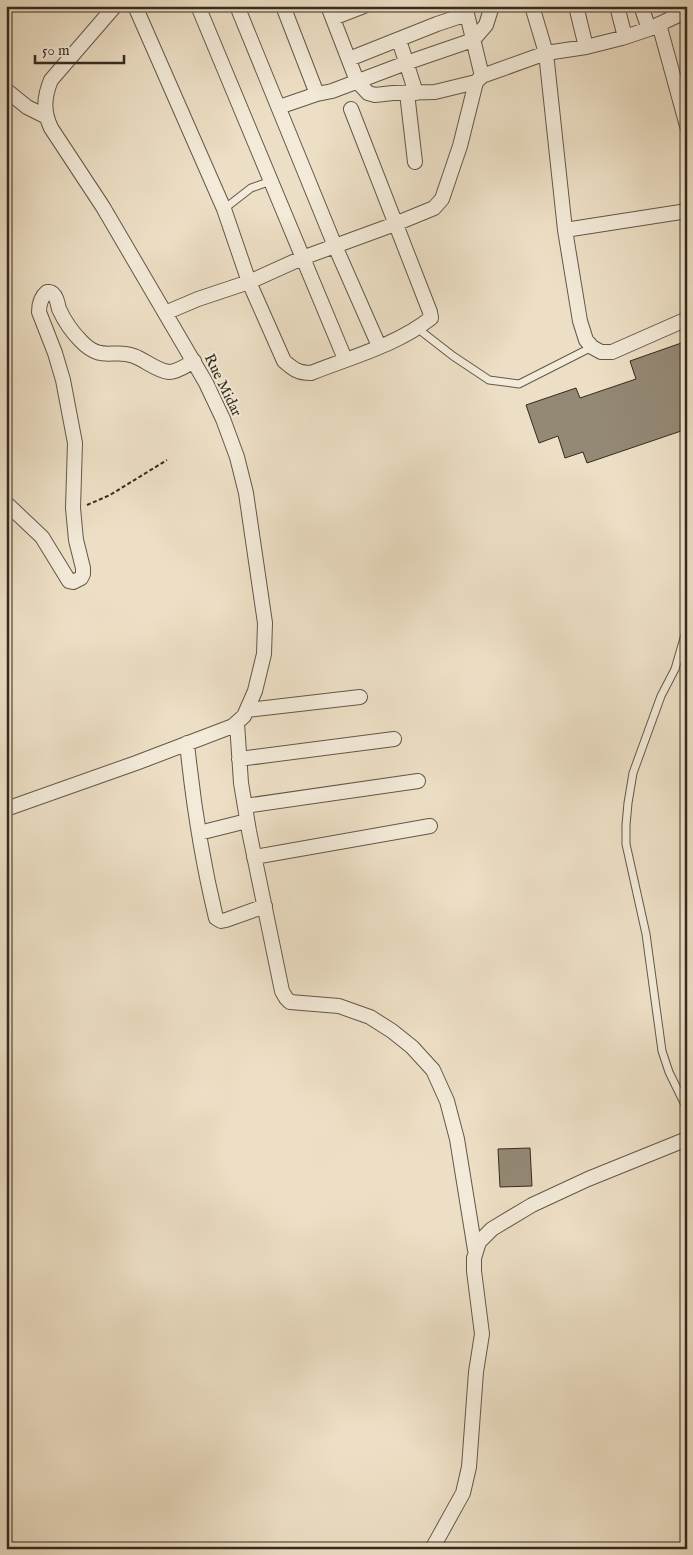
<svg xmlns="http://www.w3.org/2000/svg" width="693" height="1555" font-family="'IM FELL English',serif">
  <rect width="100%" height="100%" fill="#eddfc5"/>
  <filter id="stains"><feTurbulence type="fractalNoise" baseFrequency=".004" numOctaves="4"/><feColorMatrix values="0 0 0 0 .2 0 0 0 0 .09 0 0 0 0 .02 0 0 0 .5 -.17"/></filter>
  <radialGradient id="worn" r=".72"><stop offset=".6" stop-color="#630" stop-opacity="0"/><stop offset="1" stop-color="#630" stop-opacity=".3"/></radialGradient>
  <!-- building -->
  <path fill="#948975" stroke="#342b1f" d="M687,341V429L587,463L583,452L565,458L558,436L539,443L526,405L576,388L580,398L636,379L630,361Z
    M530,1148L532,1186L500,1187L498,1149Z"/>
  <g fill="none" stroke-linecap="round" stroke-linejoin="round">
    <defs>
      <path id="lane" d="M224,209L251,188L271,181
        M417,328L453,356L489,380L519,384L592,347
        M687,628L675,669L661,696L633,773L628,803L626,825V844L646,934L662,1051L669,1072L687,1109"/>
      <path id="street" d="M135,6L224,209L249,282L284,361C293,369 298,373 311,373C351,357 397,345 431,318L430,312L351,109
        M198,6L345,359
        M237,6L335,246L379,346
        M283,6L317,94
        M328,6L357,81L368,93L375,95L393,93L435,92L476,82
        M465,6L482,76
        M532,6L546,53L565,230L580,321L586,340L592,347L601,352H612L687,319
        M576,6L586,47
        M617,6L625,37
        M641,6L649,29
        M333,18L364,6
        M659,24L687,126
        M399,40L416,93
        M349,59L437,24L467,14
        M6,90L27,107L45,116
        M407,93L415,162
        M279,107L317,94L332,91L406,63L473,40L486,25L492,6
        M565,230L687,211
        M165,313L198,299L249,282L302,258L395,224L434,208L442,199L460,146L476,82L482,76L546,53L586,47L622,38L649,29L687,11
        M6,503L42,537L69,581L73,582L81,578L83,574V568L76,540L73,508L75,443L63,380L55,353L39,312C39,304 41,297 47,292C50,292 51,291 54,295C57,298 58,305 59,309C64,320 72,332 81,341C102,363 113,348 134,356C145,360 157,371 169,372C177,372 187,365 194,361
        M247,710L360,697
        M237,723L241,783L249,831L282,991L286,998L290,1002L339,1006L370,1017L392,1031L412,1047L433,1070L447,1101L457,1139L475,1250
        M187,743C193,802 202,860 216,918L221,921L226,920L265,906
        M239,759L394,739
        M245,806L418,781
        M6,809L136,763L233,726L244,716L255,691L264,654L265,623L246,493L237,457L223,419L206,383L103,207L51,128C43,111 44,97 51,80L115,6
        M199,833L247,821
        M254,857L430,826
        M432,1549L463,1493L469,1467L476,1372L482,1334L474,1271V1258L479,1242L492,1229L532,1205L588,1179L687,1139"/>
    </defs>
    <!-- lane casing -->
    <use href="#lane" stroke="#625848" stroke-width="9"/>
    <!-- street casing -->
    <use href="#street" stroke="#625848" stroke-width="16"/>
    <!-- path -->
    <path stroke="#342b1f" stroke-width="2" stroke-dasharray="4 2.5" stroke-linecap="butt" d="M87,505L110,495L167,460"/>
    <!-- lane -->
    <use href="#lane" stroke="#f3ead9" stroke-width="7"/>
    <!-- street -->
    <use href="#street" stroke="#f3ead9" stroke-width="14"/>
  </g>
  <g text-anchor="middle" dominant-baseline="central" stroke-width="4" stroke-linejoin="round" paint-order="stroke">
    <!-- street labels -->
    <g font-size="15" fill="#342b1f" stroke="#f3ead9">
      <text transform="translate(223 385) rotate(64)">Rue Midar</text>
    </g>
  </g>
  <!-- margin -->
  <rect width="693" height="1555" fill="none" stroke="#eddfc5" stroke-width="25"/>
  <rect x="8" y="8" width="678" height="1540" fill="none" stroke="#342b1f" stroke-width="2.5"/>
  <rect x="12" y="12" width="668" height="1530" fill="none" stroke="#342b1f"/>
  <!-- scale -->
  <path d="M35 55v8h89v-8" fill="none" stroke="#342b1f" stroke-width="2.5"/>
  <text x="42" y="55" font-size="15" fill="#342b1f" stroke="#f3ead9" stroke-width="4" paint-order="stroke">50 m</text>
  <rect width="100%" height="100%" filter="url(#stains)"/>
  <rect width="100%" height="100%" fill="url(#worn)"/>
</svg>
